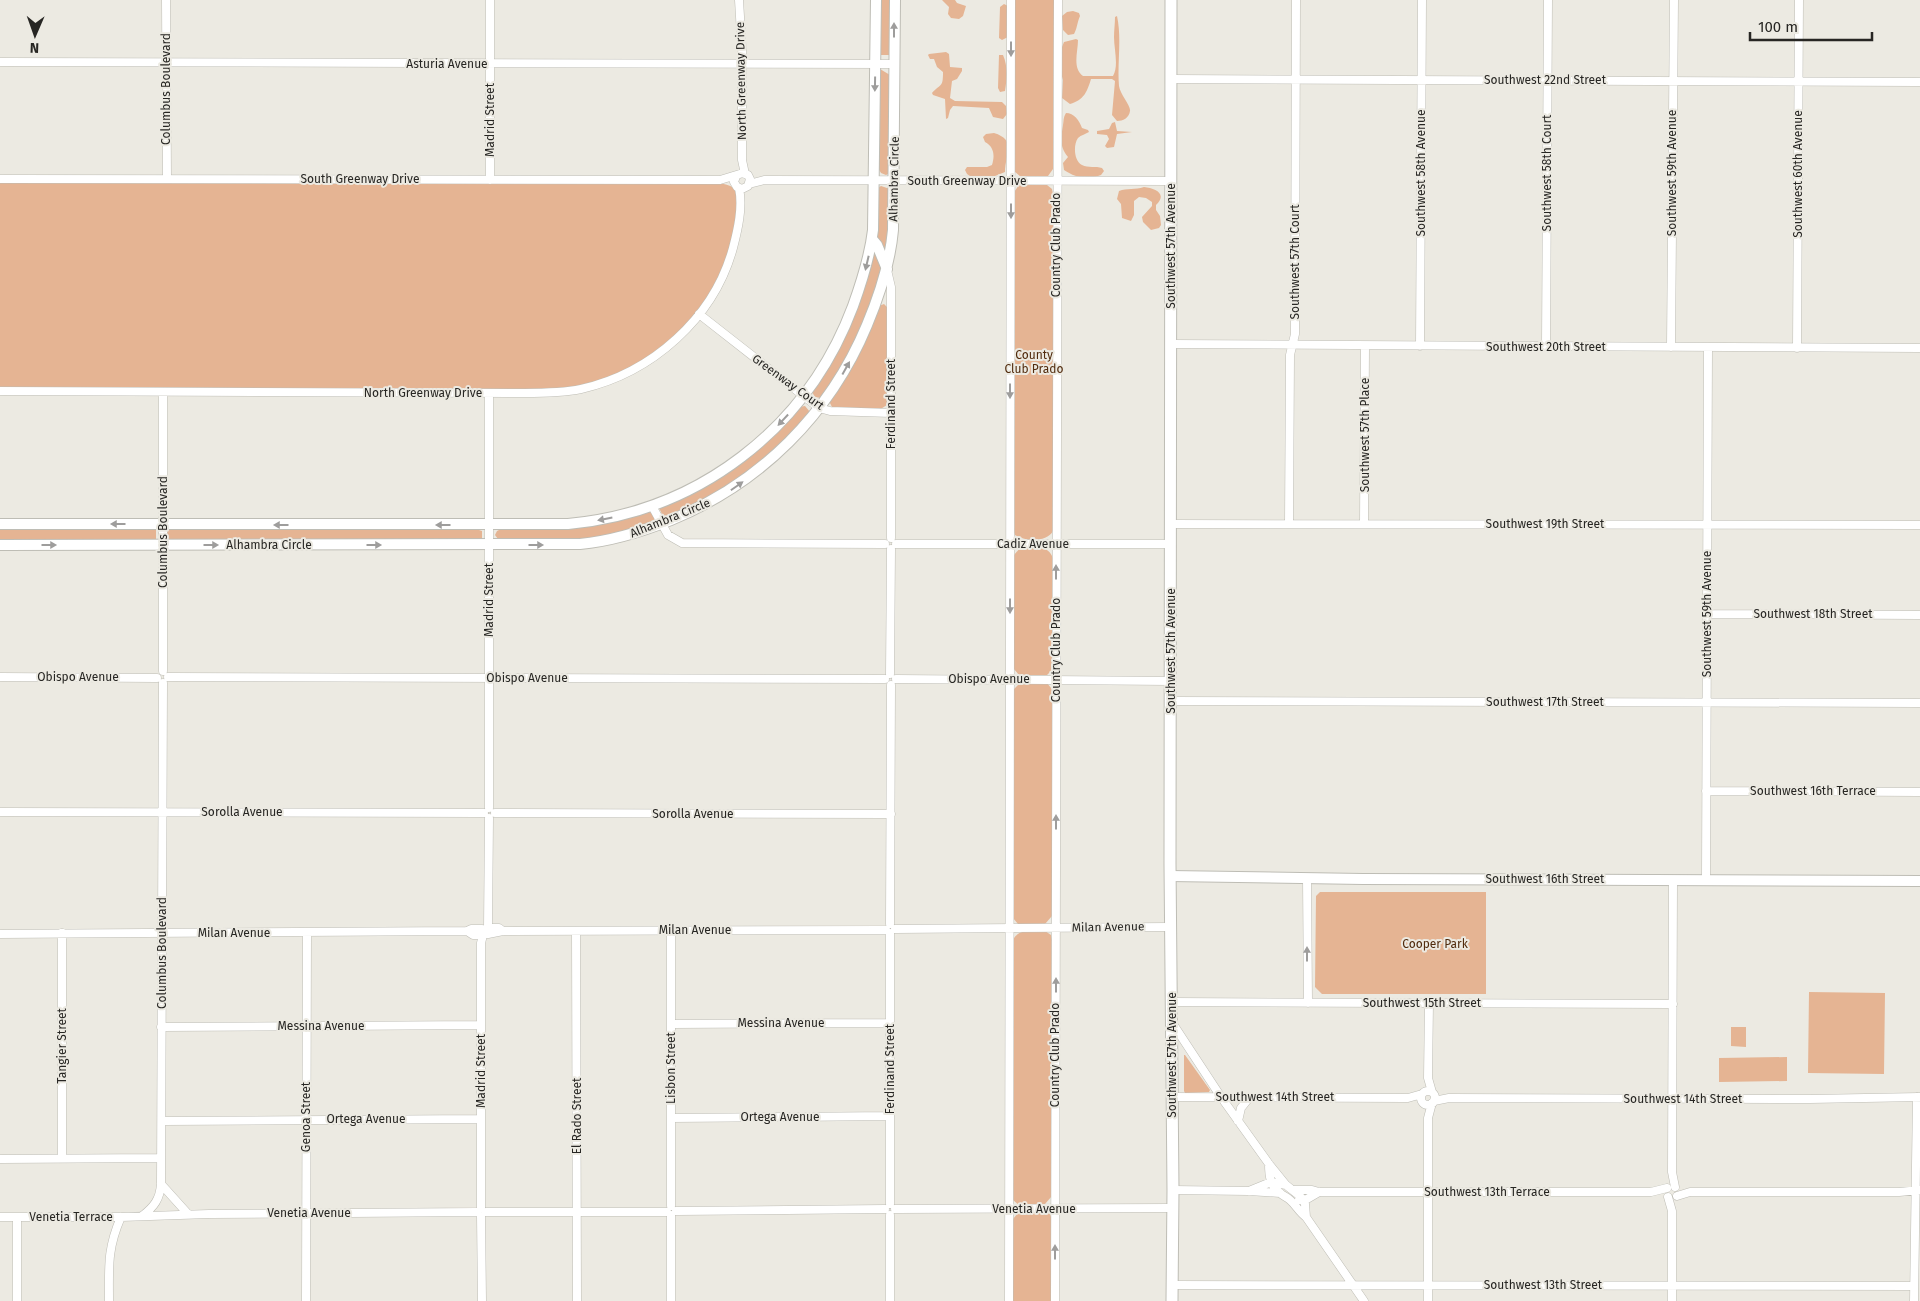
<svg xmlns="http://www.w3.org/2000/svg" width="1920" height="1301" font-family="'Fira Sans',sans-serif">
  <rect width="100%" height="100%" fill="#eceae2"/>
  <!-- green -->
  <path fill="#e5b493" d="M878,0H892L891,55H878Z
    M942,0H955L957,3L966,6L963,16L959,19L951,18L948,14L949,7Z
    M1014,0H1054L1053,169L1048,176L1021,177L1014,171Z
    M1004,4L1008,6V37L1002,40L999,38L1000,7Z
    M1073,11L1079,13L1080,16C1077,23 1077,29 1074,34L1068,35L1063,30L1062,16L1067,12Z
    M1117,16C1122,39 1117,63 1119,86C1120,94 1131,106 1130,111C1129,118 1123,121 1117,121L1112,115L1115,81L1112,79H1091C1087,92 1084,100 1070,104L1062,98L1063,80L1060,70L1062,47L1064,42L1076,39L1078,40C1078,52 1072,68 1083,76H1113C1119,66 1114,49 1114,37C1114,30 1115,24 1115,17Z
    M946,52L949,54L950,67L962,68V71L957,79L952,81L950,98L955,101L1002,102L1006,106L1007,114L1003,119L993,117L989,108L953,106L950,110L948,118L946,119L945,99L933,95L932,93C941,83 943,88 943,72L937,67L934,59H930L928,55L929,54Z
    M999,55H1003C1008,66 1007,79 1005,91L1000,92L998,88Z
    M880,69L890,75V173L886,175L881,173L877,166L879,70Z
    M1066,113C1074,113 1079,120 1082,128L1088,130L1089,132C1086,134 1081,135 1078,138C1073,145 1074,161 1082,165C1088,168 1096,166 1102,168L1104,171L1101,175C1087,180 1076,178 1064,170L1063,163L1068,157C1059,146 1061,138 1063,125C1064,120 1063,118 1066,113Z
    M1115,122L1117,131L1132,132L1117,134L1114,147L1107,148L1105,146L1109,139L1107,135L1097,134V131L1109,129L1112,123Z
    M994,133C1017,140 1005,154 1005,172L995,176H970L967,174L965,170L967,167H987L992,165C995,155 994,147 985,142L983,137L986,134Z
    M0,182L717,183C722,184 730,184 734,189C739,194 737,205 737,211C733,243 724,274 705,301C692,319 676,337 658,351C627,374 589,386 551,390L0,388Z
    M1019,185H1047L1052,189L1053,194V531C1047,542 1026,542 1015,535L1013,530L1014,192Z
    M881,186L890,189L887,260L877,240L875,227L878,188Z
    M1144,187C1155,188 1168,194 1156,205V210L1160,216L1161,225L1159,228L1151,230L1143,222L1142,217L1152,206V202L1146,198L1139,197L1134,201V215L1131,221L1122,218L1121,204L1117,199L1119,191C1127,188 1135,190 1144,187Z
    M874,252L883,270L873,307L843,369L821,398L815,397L812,392Z
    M884,304L887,307V405L879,410L832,407L829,401L855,361L879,306Z
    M805,406L810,412L785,443L718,494L664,518L659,508L683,497L799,407Z
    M646,511L653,513L655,517L652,524L591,540L498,539L495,535L497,531L501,529Z
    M0,528L156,529V541H0Z
    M476,529L482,531V539L167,540V530Z
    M1020,548C1034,548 1047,543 1053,558V669L1047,675H1019L1013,668L1014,555Z
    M1047,683L1051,688L1053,693L1052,916L1045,924H1018L1013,918V690L1019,684Z
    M1320,892H1486V994H1322L1315,987L1316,896Z
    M1045,931L1051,935L1052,940V1196L1045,1204L1019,1205L1013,1200V940C1018,928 1034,931 1045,931Z
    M1809,992L1885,993L1884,1074L1808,1073Z
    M1731,1027H1746V1047L1731,1046Z
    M1184,1055H1185L1210,1090L1209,1092L1185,1093L1184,1091Z
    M1787,1057V1081L1719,1082V1058Z
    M1046,1212L1050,1214L1052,1220V1301H1013V1219L1018,1213Z"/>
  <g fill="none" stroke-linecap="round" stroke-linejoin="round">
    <defs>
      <path id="minor" d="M166,0L167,179
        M739,0L742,50V160L745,174
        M0,62L894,64
        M1171,79L1920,82
        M0,179L720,180L743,173L748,175L750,179L748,186L742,189L737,187L734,182L736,176
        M490,180V0
        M749,184L764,180L1171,181
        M887,270L891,287V538
        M699,314L819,408L830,411L891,413
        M1171,344L1920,348
        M1420,346L1422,0
        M1546,347L1548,0
        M1671,347L1674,0
        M1797,348L1799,0
        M0,391L524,393C543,393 562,393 581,389C652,373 714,318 733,248C738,229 743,207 739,188
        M652,506L668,535L682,543L885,544
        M1171,524L1920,525
        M1289,524L1290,355L1295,334L1296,0
        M1364,524L1365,346
        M896,544H1171
        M1707,614L1920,615
        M163,671V392
        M890,674L891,549
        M0,677L157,678
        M168,677L885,679
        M896,679L1171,681
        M1171,701L1920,703
        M1706,791L1920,792
        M489,808V393
        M0,812L484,813
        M495,813L891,814
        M489,818L488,928H499L503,931
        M1307,878L1308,1003
        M1673,880L1672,1172L1675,1187
        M1706,880L1708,347
        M890,924L891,685
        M895,929L1170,927
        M467,931L473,935H483L481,943V1208
        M576,931L577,1301
        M62,933V1158
        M890,933V1204
        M0,934L467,931L471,929H482
        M488,934L503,931L886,930
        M1172,1002L1673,1004
        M1429,1003L1428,1078L1432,1092
        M671,1024L890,1023
        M1173,1024L1221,1097L1269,1164L1286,1185L1300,1196L1305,1204L1306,1217
        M161,1027L481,1025
        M1421 1098a7 7 0 1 1 14 0a7 7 0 1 1-14 0Z
        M1172,1097L1408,1098L1422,1094
        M1434,1101L1449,1098L1810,1099L1920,1097
        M671,1118L890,1116
        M162,1121L480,1119
        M1238,1121L1241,1108L1249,1098
        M0,1159L161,1158
        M1269,1164C1269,1175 1270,1186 1280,1193C1283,1196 1287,1197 1290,1200C1296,1205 1299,1212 1306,1217L1364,1301
        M161,1184L188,1214
        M1173,1190L1249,1191L1280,1193
        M1294,1190H1312L1319,1192H1651L1667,1188
        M1249,1191L1271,1182L1286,1185
        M1677,1196L1690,1192H1899L1920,1190
        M1668,1197L1672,1211V1301
        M1299,1200L1307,1199L1319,1192
        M671,1206V930
        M895,1209L1173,1208
        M676,1211L885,1209
        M486,1212H667
        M671,1215V1301
        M890,1215V1301
        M142,1216C154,1207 160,1199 161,1184L163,683
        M481,1216L482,1301
        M0,1217H121L209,1214L477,1212
        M1172,1285L1914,1286
        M17,1301V1217
        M109,1301C109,1267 107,1249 121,1217
        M306,1301L307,932
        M1009,1301L1011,0
        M1055,1301L1058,0
        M1428,1301V1118L1432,1103
        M1914,1301L1917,1097"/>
      <path id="tertiary" d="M872,239L877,245L887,269
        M0,524H568C698,512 807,429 853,306C862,281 870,256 873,230L876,0
        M0,545L580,544C612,541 641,532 671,520C761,483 830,414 867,325C880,294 890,264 893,230L895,0
        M1170,876L1363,879L1920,881"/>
      <path id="secondary" d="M1171,0L1170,864L1173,1190L1172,1301"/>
    </defs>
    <!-- minor casing -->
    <use href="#minor" stroke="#bebdb5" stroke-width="9"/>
    <!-- tertiary casing -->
    <use href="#tertiary" stroke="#bebdb5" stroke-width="12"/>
    <!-- secondary casing -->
    <use href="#secondary" stroke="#bebdb5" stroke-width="13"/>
    <!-- minor -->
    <use href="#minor" stroke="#fff" stroke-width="8"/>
    <!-- tertiary -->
    <use href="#tertiary" stroke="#fff" stroke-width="10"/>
    <!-- secondary -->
    <use href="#secondary" stroke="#fff" stroke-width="11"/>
  </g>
  <!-- one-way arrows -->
  <defs><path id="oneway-solid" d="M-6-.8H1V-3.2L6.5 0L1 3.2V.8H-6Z" transform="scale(1.25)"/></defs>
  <g fill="#9e9d9c">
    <use href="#oneway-solid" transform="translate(894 30) rotate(-90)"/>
    <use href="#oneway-solid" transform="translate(1011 49) rotate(90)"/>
    <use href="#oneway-solid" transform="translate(875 84) rotate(91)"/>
    <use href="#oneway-solid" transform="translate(1011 211) rotate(90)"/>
    <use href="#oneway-solid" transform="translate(867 263) rotate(103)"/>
    <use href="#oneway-solid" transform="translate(846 368) rotate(-61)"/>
    <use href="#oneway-solid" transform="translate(1010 391) rotate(90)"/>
    <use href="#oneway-solid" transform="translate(783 420) rotate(133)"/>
    <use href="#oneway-solid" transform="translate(737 486) rotate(-35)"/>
    <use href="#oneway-solid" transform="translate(605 519) rotate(169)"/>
    <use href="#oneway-solid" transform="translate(118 524) rotate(-180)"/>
    <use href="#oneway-solid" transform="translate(281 525) rotate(-180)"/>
    <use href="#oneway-solid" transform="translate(443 525) rotate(-180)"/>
    <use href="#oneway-solid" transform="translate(49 545)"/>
    <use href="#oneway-solid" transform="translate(211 545)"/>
    <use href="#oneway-solid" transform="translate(374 545)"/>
    <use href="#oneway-solid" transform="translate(536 545)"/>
    <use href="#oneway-solid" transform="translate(1056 572) rotate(-90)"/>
    <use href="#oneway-solid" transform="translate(1010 606) rotate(90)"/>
    <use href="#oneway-solid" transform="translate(1056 822) rotate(-90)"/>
    <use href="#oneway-solid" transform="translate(1307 954) rotate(-90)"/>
    <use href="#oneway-solid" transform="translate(1056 985) rotate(-90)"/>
    <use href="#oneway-solid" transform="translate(1055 1252) rotate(-90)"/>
  </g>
  <g text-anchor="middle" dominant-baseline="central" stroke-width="4" stroke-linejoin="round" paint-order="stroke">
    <!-- street labels -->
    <g font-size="12" fill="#272623" stroke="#eceae2">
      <text x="447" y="64">Asturia Avenue</text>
      <text x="1545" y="80">Southwest 22nd Street</text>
      <text transform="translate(741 81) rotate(-91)">North Greenway Drive</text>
      <text transform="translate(166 89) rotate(-90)">Columbus Boulevard</text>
      <text transform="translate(490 120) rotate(-90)">Madrid Street</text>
      <text transform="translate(1421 173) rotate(-90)">Southwest 58th Avenue</text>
      <text transform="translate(1547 173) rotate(-90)">Southwest 58th Court</text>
      <text transform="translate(1672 173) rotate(-90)">Southwest 59th Avenue</text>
      <text transform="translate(1798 174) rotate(-90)">Southwest 60th Avenue</text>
      <text x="360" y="179">South Greenway Drive</text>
      <text transform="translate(894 179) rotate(-89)">Alhambra Circle</text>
      <text x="967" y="181">South Greenway Drive</text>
      <text transform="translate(1056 245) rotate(-90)">Country Club Prado</text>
      <text transform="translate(1171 246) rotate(-90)">Southwest 57th Avenue</text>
      <text transform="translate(1295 262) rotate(-90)">Southwest 57th Court</text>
      <text x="1546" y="347">Southwest 20th Street</text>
      <text transform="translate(788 382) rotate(36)">Greenway Court</text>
      <text x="423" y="393">North Greenway Drive</text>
      <text transform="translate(891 404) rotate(-90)">Ferdinand Street</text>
      <text transform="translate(1365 435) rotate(-90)">Southwest 57th Place</text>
      <text transform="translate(670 518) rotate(-22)">Alhambra Circle</text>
      <text x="1545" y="524">Southwest 19th Street</text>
      <text transform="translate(163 532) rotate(-90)">Columbus Boulevard</text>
      <text x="1033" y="544">Cadiz Avenue</text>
      <text x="269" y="545">Alhambra Circle</text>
      <text transform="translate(489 600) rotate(-90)">Madrid Street</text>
      <text transform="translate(1707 614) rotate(-90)">Southwest 59th Avenue</text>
      <text x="1813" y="614">Southwest 18th Street</text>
      <text transform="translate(1056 650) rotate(-90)">Country Club Prado</text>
      <text transform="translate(1171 651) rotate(-90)">Southwest 57th Avenue</text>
      <text x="78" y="677">Obispo Avenue</text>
      <text x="527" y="678">Obispo Avenue</text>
      <text x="989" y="679">Obispo Avenue</text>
      <text x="1545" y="702">Southwest 17th Street</text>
      <text x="1813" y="791">Southwest 16th Terrace</text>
      <text x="242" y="812">Sorolla Avenue</text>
      <text x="693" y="814">Sorolla Avenue</text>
      <text x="1545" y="879">Southwest 16th Street</text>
      <text transform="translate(1108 927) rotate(-1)">Milan Avenue</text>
      <text x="695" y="930">Milan Avenue</text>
      <text x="234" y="933">Milan Avenue</text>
      <text transform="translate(162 953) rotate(-90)">Columbus Boulevard</text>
      <text x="1422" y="1003">Southwest 15th Street</text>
      <text x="781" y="1023">Messina Avenue</text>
      <text x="321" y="1026">Messina Avenue</text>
      <text transform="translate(62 1046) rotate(-90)">Tangier Street</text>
      <text transform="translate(1055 1055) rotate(-90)">Country Club Prado</text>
      <text transform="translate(1172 1055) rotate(-90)">Southwest 57th Avenue</text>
      <text transform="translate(671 1068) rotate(-90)">Lisbon Street</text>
      <text transform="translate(890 1069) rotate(-90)">Ferdinand Street</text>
      <text transform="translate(481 1071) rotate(-90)">Madrid Street</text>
      <text x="1275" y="1097">Southwest 14th Street</text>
      <text x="1683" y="1099">Southwest 14th Street</text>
      <text transform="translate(577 1116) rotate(-90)">El Rado Street</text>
      <text transform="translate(306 1117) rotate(-90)">Genoa Street</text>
      <text x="780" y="1117">Ortega Avenue</text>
      <text x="366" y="1119">Ortega Avenue</text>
      <text x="1487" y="1192">Southwest 13th Terrace</text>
      <text x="1034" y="1209">Venetia Avenue</text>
      <text x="309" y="1213">Venetia Avenue</text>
      <text x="71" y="1217">Venetia Terrace</text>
      <text x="1543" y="1285">Southwest 13th Street</text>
    </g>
    <!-- park labels -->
    <g font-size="12" fill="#512b0d" stroke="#eceae2">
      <text x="1034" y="355">County<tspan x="1034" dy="14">Club Prado</tspan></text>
      <text x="1435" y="944">Cooper Park</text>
    </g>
  </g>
  <!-- north arrow -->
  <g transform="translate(35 35) rotate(182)" stroke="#eceae2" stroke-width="4" paint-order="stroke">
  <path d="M0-4L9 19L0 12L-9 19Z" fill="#272623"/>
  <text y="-8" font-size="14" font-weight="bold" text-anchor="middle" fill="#272623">N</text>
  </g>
  <!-- scale -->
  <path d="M1750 32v8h122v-8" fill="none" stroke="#272623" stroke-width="2.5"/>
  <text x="1758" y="32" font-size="15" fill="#272623" stroke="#eceae2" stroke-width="4" paint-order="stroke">100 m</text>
</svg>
